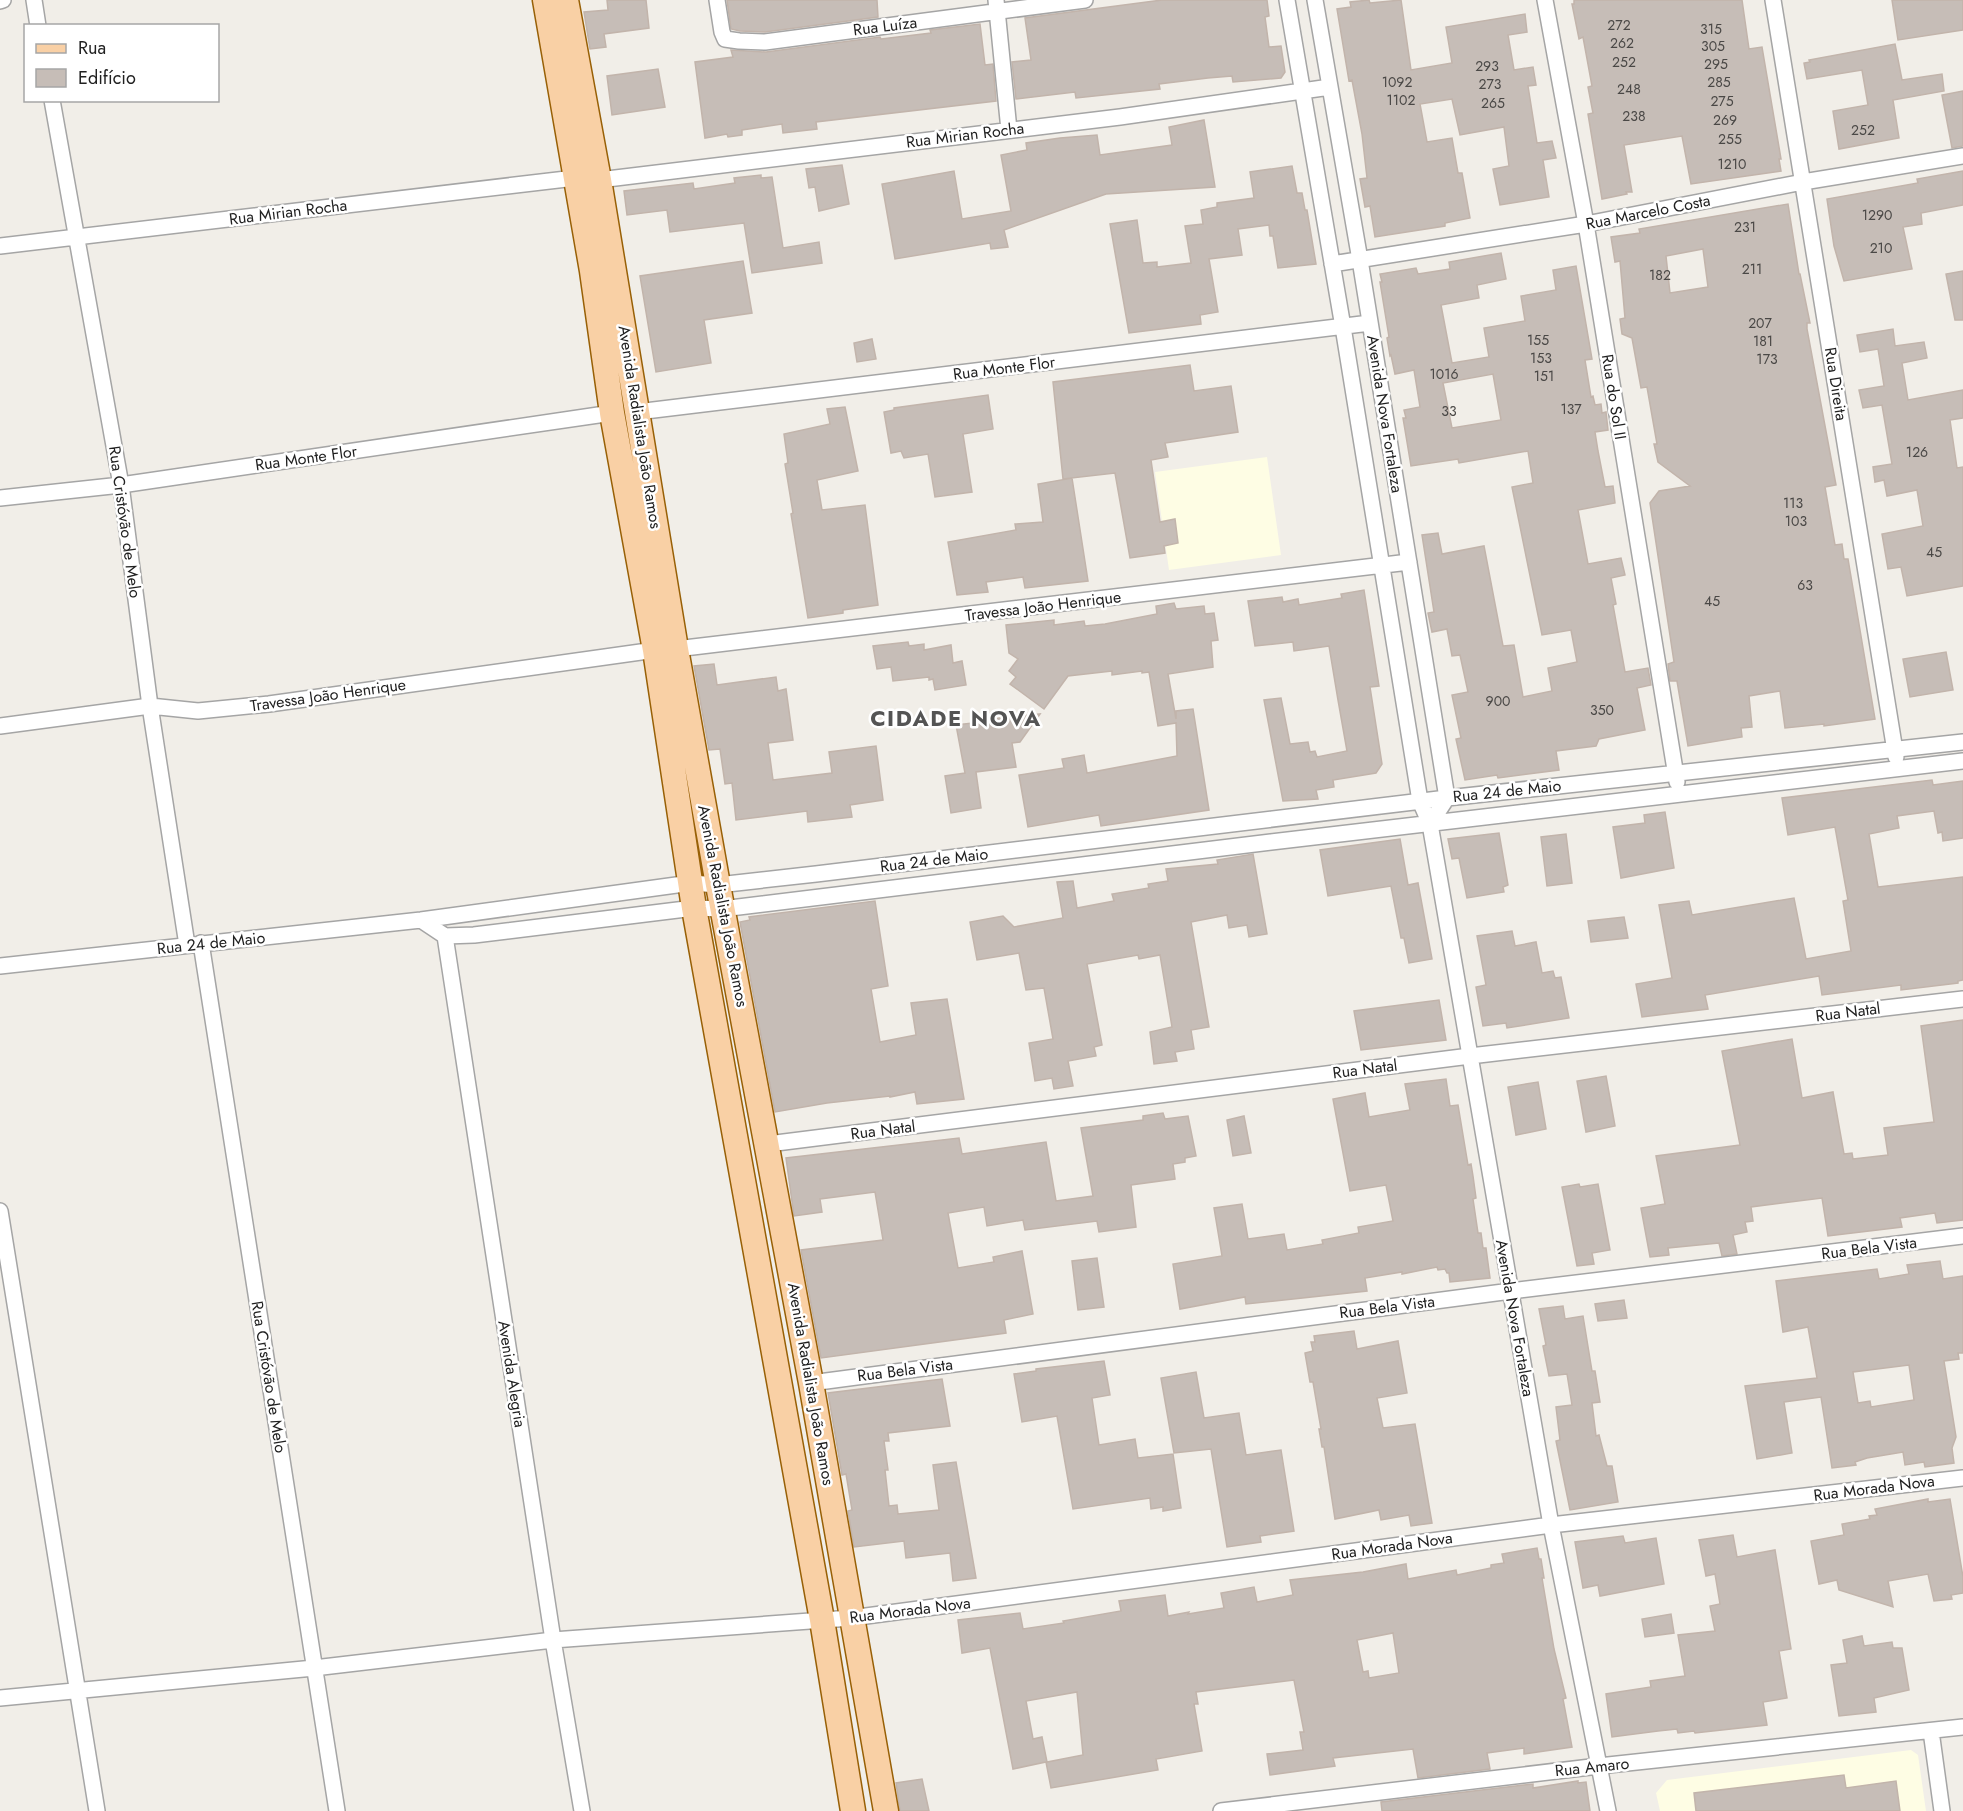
<svg xmlns="http://www.w3.org/2000/svg" width="1963" height="1811" font-family="Jost,sans-serif">
  <rect width="100%" height="100%" fill="#f1eee8"/>
  <!-- education -->
  <path fill="#fefde4" d="M1267,457L1281,555L1169,570L1155,472Z
    M1911,1750L1918,1755L1926,1811H1660L1656,1793L1667,1780Z"/>
  <!-- building -->
  <path fill="#c6bdb7" stroke="#c2b4ab" stroke-width="1.5" fill-rule="evenodd" d="M607,0H646L649,28L604,34L606,47L590,49L584,12L608,10Z
    M727,0H877L878,17L765,32L740,31L731,29Z
    M1162,0H1267L1269,16L1265,17L1269,47L1281,46L1285,72L1281,78L1233,82L1232,76L1208,78L1159,84L1160,89L1076,98L1075,92L1016,99L1012,62L1031,60L1025,18Z
    M1369,0L1370,3L1401,0L1411,70L1452,63L1446,27L1525,14L1527,32L1508,35L1514,70L1533,67L1536,85L1528,86L1537,143L1552,141L1556,158L1543,160L1549,197L1500,205L1493,169L1509,166L1504,127L1460,135L1452,99L1420,104L1427,142L1452,138L1458,173H1462L1470,218L1445,223V226L1375,237L1370,206L1365,207L1360,179L1367,178L1362,134L1352,80L1349,81L1337,9L1351,7L1350,2Z
    M1574,0H1742L1749,49L1762,47L1781,159H1779L1781,171L1691,184L1682,136L1624,145L1632,192H1626L1627,194L1602,199L1588,114L1593,113L1588,87L1592,86L1583,37L1579,39L1572,4H1574Z
    M1892,0H1963V30L1898,40Z
    M980,24L985,65L993,64L996,101L816,122L817,129L783,133L782,124L742,130V135L728,137L727,134L705,138L695,62L733,57L731,50L766,52L880,37L881,39L931,33L930,30Z
    M1895,44L1902,80L1942,74L1944,91L1893,100L1899,138L1839,149L1833,111L1868,105L1862,70L1807,79L1804,63L1810,62L1809,60Z
    M658,69L665,107L612,115L607,76Z
    M1963,91V146L1952,148L1942,95Z
    M1204,120L1215,187L1106,194L1004,230L1008,247L991,249L990,243L895,259L882,184L954,171L962,219L1011,211L1001,155L1027,150L1026,143L1060,138L1097,135L1100,155L1172,145L1169,127Z
    M842,165L849,204L819,211L815,187L809,188L806,169Z
    M1292,166L1297,193H1302L1305,210H1307L1316,264L1278,268L1273,236H1270L1269,225L1238,229L1242,255L1209,259L1218,312L1200,315L1201,324L1129,333L1110,224L1137,220L1143,263L1157,262V267L1191,263L1185,226L1203,224L1201,210L1217,207V203L1254,198L1250,172Z
    M1963,171V205L1921,213L1922,224L1903,227L1912,269L1844,281L1834,246L1827,199L1918,183L1917,179Z
    M761,175V178L772,177L783,248L819,242L822,263L752,273L744,223L670,232L667,210L627,215L624,191L693,183L694,189L735,183L734,178Z
    M1788,204L1799,274H1800L1810,323H1807V329L1836,485L1825,487L1835,545L1842,544L1844,559H1848L1875,719L1824,726V724L1785,728L1780,691L1749,696L1752,727L1741,728L1742,737L1688,746L1677,681H1670L1668,664L1674,662L1650,503L1659,491L1690,486L1658,462L1654,444H1657L1647,387L1641,388L1632,338L1622,334L1620,319L1625,318L1620,261L1615,262L1611,237L1640,233L1639,229ZM1703,249L1708,287L1670,293L1666,256Z
    M1501,253L1506,279L1477,285L1479,298L1441,305L1452,363L1489,357L1484,328L1525,321L1521,296L1556,290L1553,270L1576,266L1592,359L1585,360L1591,397L1593,396L1595,405L1601,404L1602,413L1606,412L1608,430L1595,432L1598,451L1605,487L1613,486L1615,503L1578,510L1588,564L1621,558L1625,575L1611,578L1616,604L1613,605L1625,672L1648,668L1651,685L1637,688L1645,730L1599,739L1596,746L1556,751L1559,770L1498,778L1497,775L1465,780L1456,739L1461,738L1452,695L1468,692L1460,655L1452,656L1447,629L1432,632L1428,613L1434,612L1422,535L1438,533L1442,554L1484,546L1503,646L1514,645L1523,697L1552,691L1548,668L1577,662L1571,630L1542,635L1512,487L1533,483L1528,451L1459,463L1458,459L1411,466L1403,418H1406L1404,410L1420,407L1414,370L1395,374L1391,355L1390,356L1387,338L1389,337L1380,282H1382L1380,274L1416,268L1418,274L1450,269L1449,262ZM1493,374L1501,420L1452,428L1443,383Z
    M743,261L752,313L704,320L711,363L656,372L640,276Z
    M1963,271V320H1955L1946,274Z
    M1893,329L1895,346L1924,342L1927,358L1902,363L1908,400L1963,390V418L1950,420L1957,468L1963,467V586L1907,596L1901,567L1888,569L1882,534L1923,526L1917,490L1887,496L1884,480L1875,482L1873,467L1892,464L1882,405L1863,408L1859,390L1884,386L1878,349L1860,352L1857,335Z
    M872,339L876,359L857,362L854,343Z
    M1190,365L1194,391L1231,386L1238,432L1165,443L1168,457L1151,460L1160,522L1175,519L1178,543L1164,546L1165,553L1130,558L1115,473L1063,479L1053,382Z
    M988,395L993,429L963,434L972,492L935,497L928,454L904,458L901,451L891,453L884,412L894,410V408Z
    M845,407L858,471L817,480L822,510L865,505L878,605L843,610V613L808,618L791,514L793,513L785,464L788,463L784,434L830,424L827,409Z
    M1072,478L1088,581L1025,588L1023,577L986,582L988,592L957,595L948,542L1016,530L1015,524L1043,522L1038,484Z
    M1364,590L1379,686L1370,687L1382,764L1376,773L1333,780L1334,787L1316,790L1318,799L1283,801L1264,700L1281,698L1290,744L1308,742L1310,752L1315,751L1317,757L1347,751L1338,700L1329,646L1294,651L1293,642L1255,646L1248,601L1282,597L1283,602L1298,599L1299,605L1342,598L1341,594Z
    M1174,603L1176,609L1204,606L1205,614L1214,613L1218,640L1211,641L1213,667L1168,674L1176,719V711L1193,709L1209,810L1101,826L1099,815L1028,827L1019,775L1064,768L1062,759L1084,755L1087,773L1177,756L1176,723L1158,726L1149,672L1142,673V671L1112,675V671L1068,676L1044,709L1010,684L1016,677L1009,671L1018,659L1009,653L1006,625L1054,620V625L1084,621L1085,626L1105,624L1157,614L1156,606Z
    M908,642L909,646L924,644V650L951,645L953,663L962,661L966,685L935,690L933,679L929,680V677L893,681L891,667L877,669L873,646Z
    M1946,652L1953,690L1910,697L1903,659Z
    M714,664L717,685L776,677L778,691L786,689L793,740L768,743L773,780L832,773L829,752L876,746L883,800L850,805L852,817L808,822L807,811L736,820L732,783L725,784L720,749L709,750L694,666Z
    M1040,714L1020,742L1012,743L1016,767L976,772L981,808L951,813L945,776L965,773L956,725L973,723L972,721Z
    M1932,780L1933,785L1963,781V838L1943,841L1942,832L1938,833L1934,811L1897,816L1899,828L1869,834L1878,887L1963,877V980L1958,981V983L1901,990V985L1822,995L1819,976L1705,995L1708,1009L1642,1017L1636,984L1672,978L1659,905L1689,901L1692,915L1794,898L1806,959L1851,951L1843,901L1848,900L1835,827L1788,835L1782,798Z
    M1665,812L1674,868L1621,878L1613,827L1645,823L1644,815Z
    M1499,833L1508,885L1503,887L1504,892L1467,898L1459,858L1452,859L1448,839Z
    M1566,834L1572,883L1547,886L1541,837Z
    M1400,839L1408,885L1418,883L1432,959L1409,963L1404,938H1401L1391,886L1328,896L1320,850Z
    M1253,854L1267,934L1249,937L1247,925L1229,928L1227,915L1191,922L1209,1027L1191,1030L1194,1049L1175,1052L1177,1061L1154,1064L1150,1032L1172,1027L1160,955L1139,959L1138,955L1087,964L1102,1045L1094,1047L1096,1056L1068,1061L1073,1086L1054,1089L1052,1078L1035,1081L1029,1043L1053,1039L1044,988L1026,990L1019,953L977,960L970,922L1003,916L1014,927L1063,918L1057,882L1073,881L1077,908L1114,901L1112,894L1149,888L1148,884L1168,881L1166,869L1218,864L1217,860Z
    M875,901L888,986L871,989L880,1042L916,1035L911,1003L947,999L964,1099L917,1104L915,1092L890,1097V1096L827,1103L775,1112L740,922L750,920L749,917Z
    M1624,917L1628,938L1591,942L1588,921Z
    M1512,931L1515,946L1536,942L1542,973L1553,971L1555,978L1561,977L1569,1018L1507,1028L1506,1023L1483,1026L1476,987L1486,985L1477,936Z
    M1439,1000L1446,1040L1361,1050L1354,1011Z
    M1963,1020V1220L1937,1223L1935,1213L1900,1218L1902,1227L1828,1236L1822,1198L1751,1207L1753,1221L1745,1222L1747,1232L1733,1235L1737,1254L1722,1256L1719,1243L1668,1248L1669,1255L1650,1257L1641,1208L1665,1204L1656,1156L1740,1145L1722,1051L1792,1039L1802,1098L1833,1092L1844,1154L1852,1153L1853,1159L1888,1155L1884,1128L1934,1122L1921,1026Z
    M1606,1076L1615,1126L1586,1132L1577,1081Z
    M1446,1079L1450,1106L1458,1105L1468,1165L1471,1164L1473,1176L1476,1198L1473,1199L1478,1233H1481L1483,1248H1486L1490,1278L1450,1282L1449,1273H1447L1445,1269L1438,1270L1437,1267L1402,1274V1272L1365,1278L1367,1291L1246,1304L1245,1297L1180,1309L1173,1264L1222,1256L1214,1208L1242,1204L1248,1239L1284,1234L1287,1250L1323,1244L1322,1240L1359,1233L1358,1227L1393,1221L1386,1185L1350,1191L1333,1099L1365,1093L1369,1117L1410,1110L1405,1084Z
    M1538,1082L1546,1129L1516,1135L1508,1087Z
    M1163,1113L1165,1119L1188,1116L1196,1156L1185,1158V1162L1173,1164L1175,1179L1131,1185L1136,1227L1099,1232L1097,1221L1025,1230L1023,1220L987,1226L984,1207L948,1213L958,1268L994,1262L993,1257L1022,1251L1033,1314L1004,1320L1006,1333L821,1358L801,1250L883,1240L875,1192L820,1199L822,1212L794,1216L786,1158L959,1138L962,1154L1046,1142L1056,1201L1093,1196L1081,1128L1143,1120V1116Z
    M1244,1116L1251,1153L1233,1156L1227,1120Z
    M1579,1184L1580,1187L1598,1184L1610,1250L1592,1253L1594,1264L1577,1266L1562,1187Z
    M1097,1258L1104,1307L1078,1310L1072,1261Z
    M1940,1261L1943,1279L1963,1276V1353H1958L1959,1359L1944,1361L1956,1437L1952,1448L1954,1463L1925,1467L1924,1462L1905,1465L1903,1452L1867,1458L1855,1462L1856,1465L1832,1468L1821,1397L1784,1402L1792,1453L1757,1459L1745,1386L1817,1378L1808,1327L1783,1332L1776,1281L1877,1269L1879,1279L1909,1274L1907,1265ZM1909,1365L1914,1400L1871,1407L1870,1401L1858,1403L1853,1372Z
    M1624,1300L1627,1318L1598,1321L1595,1304Z
    M1563,1306L1565,1319L1583,1316L1592,1371H1595L1600,1402L1592,1403L1596,1436L1599,1435L1607,1466H1612L1618,1502L1570,1510L1556,1441L1560,1440L1556,1407L1572,1405L1567,1374L1549,1376L1543,1346L1546,1345L1539,1309Z
    M1354,1331L1357,1349L1398,1341L1407,1393L1377,1398L1383,1428L1415,1424L1432,1523L1411,1526L1409,1515L1381,1520L1379,1510L1335,1519L1324,1447H1322L1319,1429H1321L1313,1382H1310L1305,1353L1313,1351L1311,1342H1315L1314,1336Z
    M1104,1361L1110,1395L1092,1398L1099,1445L1135,1439L1138,1458L1173,1454L1181,1508L1163,1511V1507L1151,1509L1150,1498L1073,1509L1057,1416L1022,1422L1014,1374L1036,1371V1369Z
    M1196,1372L1204,1418L1239,1413L1246,1455L1281,1450L1294,1531L1260,1536L1261,1542L1227,1547L1211,1449L1174,1453L1161,1378Z
    M942,1379L950,1426L888,1433L889,1441H884L888,1470H885L889,1506L897,1505L898,1514L939,1510L933,1465L956,1462L976,1578L953,1581L950,1553L906,1558L904,1541L854,1547L848,1511L852,1510L846,1474L842,1475L828,1393Z
    M1928,1499V1502L1950,1499L1963,1577V1593L1951,1595L1952,1599L1934,1601L1928,1574L1888,1581L1893,1607L1839,1590L1837,1580L1819,1584L1811,1541L1844,1535L1842,1524L1870,1519L1869,1516L1877,1515L1875,1509Z
    M1733,1535L1737,1557L1775,1550L1791,1649L1779,1651L1787,1698L1763,1702L1767,1725L1695,1733L1694,1731L1678,1733L1677,1729L1658,1731L1612,1737L1606,1694L1651,1687L1650,1681L1685,1676L1678,1635L1715,1631L1710,1606L1720,1604L1715,1574L1706,1576L1699,1540Z
    M1623,1536L1625,1543L1656,1538L1664,1584L1600,1596L1598,1585L1583,1588L1575,1542Z
    M1537,1548L1539,1559H1541L1544,1578H1542L1554,1649L1566,1698L1563,1699L1572,1747L1524,1754V1748L1487,1753L1490,1769L1418,1778L1413,1749L1333,1758L1335,1766L1270,1775L1267,1754L1303,1750L1300,1732H1304L1294,1680L1196,1692L1198,1704H1194L1202,1751L1156,1759L1158,1770L1051,1788L1046,1762L1013,1769L990,1648L962,1653L958,1620L1020,1613L1023,1629L1064,1623L1063,1621L1121,1611L1119,1601L1165,1595L1168,1616L1189,1612L1188,1614L1224,1608L1221,1593L1254,1587L1257,1602L1293,1595L1290,1580L1363,1572L1406,1564L1408,1579L1456,1570L1457,1575L1491,1568V1565L1504,1563L1502,1554ZM1393,1633L1399,1673L1369,1678L1368,1671L1363,1672L1357,1640ZM1077,1692L1083,1755L1047,1762L1042,1737L1033,1739L1026,1701Z
    M1671,1614L1674,1633L1645,1637L1642,1619Z
    M1862,1636L1864,1646L1892,1642L1893,1648H1902L1909,1690L1874,1698L1876,1712L1839,1716L1831,1665L1847,1663L1843,1640Z
    M1844,1775L1846,1788L1896,1781L1900,1811H1696L1694,1793Z
    M922,1779L929,1811H900L896,1783Z
    M1578,1781V1783L1586,1782L1590,1811H1382L1381,1802L1533,1784V1788Z"/>
  <g fill="none" stroke-linecap="round" stroke-linejoin="round">
    <defs>
      <path id="street" d="M34,0L38,26
        M717,0L722,32L725,39L739,41L765,42L1085,0
        M996,0L1009,130
        M1287,0L1343,327L1420,801L1430,824L1551,1525L1608,1811
        M1315,0L1360,260L1447,798L1430,824
        M1545,0L1586,224L1677,782
        M1773,0L1896,757
        M0,1L3,0
        M52,100L121,485L150,706L187,945
        M599,180L1120,117L1330,87
        M0,246L575,178
        M1332,264L1586,224L1803,182L1963,156
        M637,412L1370,323
        M0,498L121,485L612,413
        M676,649L1409,562
        M0,726L150,706L198,711L269,704L655,650
        M421,920L445,936L474,935L694,908L722,909L1271,842L1963,761
        M445,936L553,1640L582,1811
        M201,943L337,1811
        M0,966L421,920L691,883L718,885L816,874L1447,798L1963,742
        M768,1144L1470,1056L1963,999
        M0,1211L97,1811
        M811,1383L1511,1291L1963,1236
        M0,1698L314,1668L553,1640L851,1618L1551,1525L1963,1478
        M1931,1731L1942,1811
        M1221,1811L1599,1766L1963,1727"/>
      <path id="primary" d="M545,0L592,271L612,413L655,650L694,908L822,1620L853,1811
        M566,0L599,180L676,649L718,885L811,1383L886,1811"/>
    </defs>
    <!-- street casing -->
    <use href="#street" stroke="#a5a5a5" stroke-width="18"/>
    <!-- primary casing -->
    <use href="#primary" stroke="#986006" stroke-width="27"/>
    <!-- street -->
    <use href="#street" stroke="#fff" stroke-width="15"/>
    <!-- primary -->
    <use href="#primary" stroke="#f9d0a5" stroke-width="24"/>
  </g>
  <g text-anchor="middle" dominant-baseline="central" stroke-width="5" stroke-linejoin="round" paint-order="stroke">
    <!-- number labels -->
    <g font-size="14" fill="#4a4846">
      <text x="1619" y="25">272</text>
      <text x="1711" y="29">315</text>
      <text x="1622" y="43">262</text>
      <text x="1713" y="46">305</text>
      <text x="1624" y="62">252</text>
      <text x="1716" y="64">295</text>
      <text x="1487" y="66">293</text>
      <text x="1397" y="82">1092</text>
      <text x="1719" y="82">285</text>
      <text x="1490" y="84">273</text>
      <text x="1629" y="89">248</text>
      <text x="1401" y="100">1102</text>
      <text x="1722" y="101">275</text>
      <text x="1493" y="103">265</text>
      <text x="1634" y="116">238</text>
      <text x="1725" y="120">269</text>
      <text x="1863" y="130">252</text>
      <text x="1730" y="139">255</text>
      <text x="1732" y="164">1210</text>
      <text x="1877" y="215">1290</text>
      <text x="1745" y="227">231</text>
      <text x="1881" y="248">210</text>
      <text x="1752" y="269">211</text>
      <text x="1660" y="275">182</text>
      <text x="1760" y="323">207</text>
      <text x="1538" y="340">155</text>
      <text x="1763" y="341">181</text>
      <text x="1541" y="358">153</text>
      <text x="1767" y="359">173</text>
      <text x="1444" y="374">1016</text>
      <text x="1544" y="376">151</text>
      <text x="1571" y="409">137</text>
      <text x="1449" y="411">33</text>
      <text x="1917" y="452">126</text>
      <text x="1793" y="503">113</text>
      <text x="1796" y="521">103</text>
      <text x="1934" y="552">45</text>
      <text x="1805" y="585">63</text>
      <text x="1712" y="601">45</text>
      <text x="1498" y="701">900</text>
      <text x="1602" y="710">350</text>
    </g>
    <!-- street labels -->
    <g font-size="16" fill="#212121" stroke="#fff">
      <text transform="translate(885 26) rotate(-7)">Rua Luíza</text>
      <text transform="translate(965 135) rotate(-7)">Rua Mirian Rocha</text>
      <text transform="translate(288 212) rotate(-7)">Rua Mirian Rocha</text>
      <text transform="translate(1648 212) rotate(-11)">Rua Marcelo Costa</text>
      <text transform="translate(1004 368) rotate(-7)">Rua Monte Flor</text>
      <text transform="translate(1836 384) rotate(81)">Rua Direita</text>
      <text transform="translate(1614 397) rotate(81)">Rua do Sol II</text>
      <text transform="translate(1385 414) rotate(81)">Avenida Nova Fortaleza</text>
      <text transform="translate(640 427) rotate(81)">Avenida Radialista João Ramos</text>
      <text transform="translate(306 458) rotate(-8)">Rua Monte Flor</text>
      <text transform="translate(125 522) rotate(82)">Rua Cristóvão de Melo</text>
      <text transform="translate(1043 606) rotate(-7)">Travessa João Henrique</text>
      <text transform="translate(328 695) rotate(-8)">Travessa João Henrique</text>
      <text transform="translate(1507 791) rotate(-6)">Rua 24 de Maio</text>
      <text transform="translate(934 860) rotate(-7)">Rua 24 de Maio</text>
      <text transform="translate(723 906) rotate(79)">Avenida Radialista João Ramos</text>
      <text transform="translate(211 943) rotate(-6)">Rua 24 de Maio</text>
      <text transform="translate(1848 1012) rotate(-7)">Rua Natal</text>
      <text transform="translate(1365 1069) rotate(-7)">Rua Natal</text>
      <text transform="translate(883 1130) rotate(-7)">Rua Natal</text>
      <text transform="translate(1869 1248) rotate(-7)">Rua Bela Vista</text>
      <text transform="translate(1387 1307) rotate(-7)">Rua Bela Vista</text>
      <text transform="translate(1515 1318) rotate(80)">Avenida Nova Fortaleza</text>
      <text transform="translate(905 1370) rotate(-7)">Rua Bela Vista</text>
      <text transform="translate(512 1374) rotate(81)">Avenida Alegria</text>
      <text transform="translate(269 1377) rotate(81)">Rua Cristóvão de Melo</text>
      <text transform="translate(811 1384) rotate(80)">Avenida Radialista João Ramos</text>
      <text transform="translate(1874 1488) rotate(-7)">Rua Morada Nova</text>
      <text transform="translate(1392 1546) rotate(-8)">Rua Morada Nova</text>
      <text transform="translate(910 1610) rotate(-7)">Rua Morada Nova</text>
      <text transform="translate(1592 1767) rotate(-6)">Rua Amaro</text>
    </g>
    <!-- district labels -->
    <g font-size="22" font-weight="bold" letter-spacing="1.5" fill="#545454" stroke="#fff">
      <text x="956" y="718">CIDADE NOVA</text>
    </g>
  </g>
  <!-- legend -->
  <rect x="24" y="24" width="195" height="78" fill="#ffffff" stroke="#a6a6a6" stroke-width="1.5"/>
  <rect x="36" y="44" width="30" height="9" fill="#f9d0a5" stroke="#a6a6a6" stroke-width="1.5"/>
  <text x="78" y="54" font-size="18" fill="#212121">Rua</text>
  <rect x="36" y="69" width="30" height="18" fill="#c6bdb7" stroke="#a6a6a6" stroke-width="1.5"/>
  <text x="78" y="84" font-size="18" fill="#212121">Edifício</text>
</svg>
